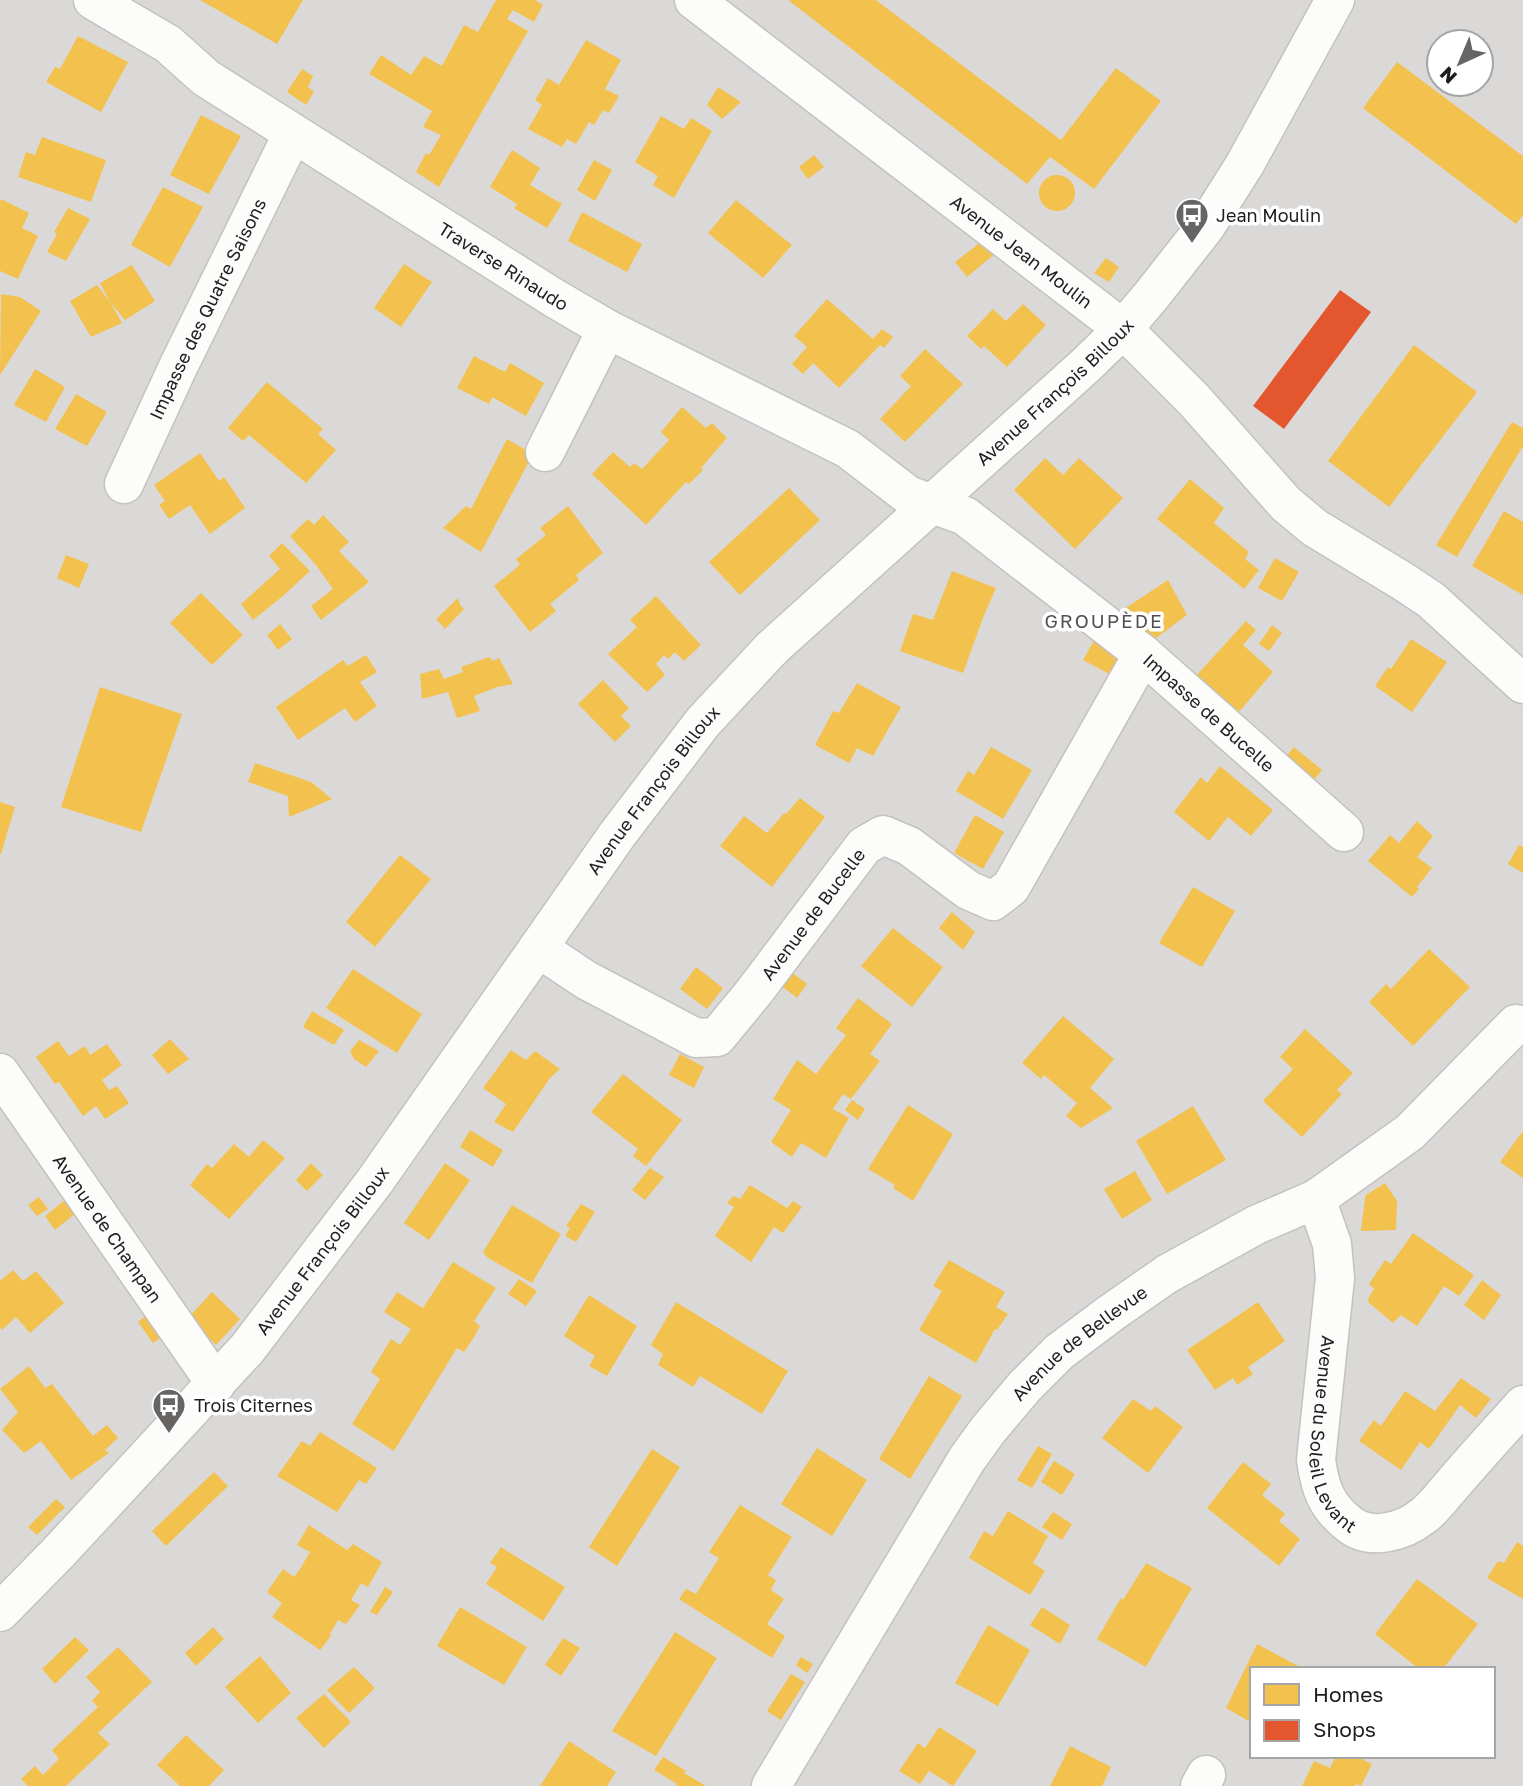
<svg xmlns="http://www.w3.org/2000/svg" width="1523" height="1786" font-family="'Golos Text',sans-serif">
  <rect width="100%" height="100%" fill="#ece9e6"/>
  <!-- residential -->
  <path fill="#dbd9d8" fill-rule="evenodd" d="M0,0H1523V1786H0ZM1439,42H1481V84H1439ZM1252,1669H1493V1756H1252Z"/>
  <!-- homes -->
  <path fill="#f2c14e" d="M200,0H303L277,44Z
    M496,0H535L543,5L534,22L513,10L507,19L528,31L439,187L416,172L426,153L429,155L441,135L423,127L432,111L369,74L381,55L411,75L424,56L442,66L464,25L478,32Z
    M788,0H876L1061,140L1116,68L1161,101L1094,189L1050,157L1027,184Z
    M78,36L128,62L101,112L46,82L55,67L60,69Z
    M586,40L621,60L605,89L619,96L609,113L603,110L594,125L589,122L576,144L567,139L562,147L528,129L542,105L535,100L548,78L559,85Z
    M1397,62L1523,156V215L1516,224L1363,108Z
    M302,69L313,76L308,87L314,92L306,105L287,92Z
    M718,87L741,102L722,119L707,105Z
    M201,115L241,136L209,194L170,175Z
    M661,116L684,129L691,118L712,131L674,198L653,185L658,176L635,162Z
    M42,137L106,160L91,202L18,177L26,152L35,155Z
    M512,150L540,168L530,185L562,204L547,228L514,208L517,204L490,187Z
    M814,155L824,167L808,179L799,167Z
    M594,160L612,170L595,201L577,190Z
    M1039 193a18 18 0 1 1 36 0a18 18 0 1 1-36 0Z
    M163,187L203,207L170,267L131,245Z
    M1,199L29,213L22,228L38,236L18,279L0,271V202Z
    M736,200L792,245L763,278L708,233Z
    M68,208L90,219L66,261L47,252L57,234L54,232Z
    M582,212L642,244L627,272L568,241Z
    M982,241L997,252L967,277L955,262Z
    M1106,258L1119,267L1109,282L1094,273Z
    M404,264L432,282L401,327L374,308Z
    M132,265L155,301L125,320L110,302L122,323L91,337L70,301L97,285L110,302L100,283Z
    M1,294L20,297L41,311L0,375Z
    M827,299L873,339L882,329L893,337L884,348L880,345L839,388L813,363L803,374L792,364L807,347L794,336Z
    M1023,304L1046,325L1007,367L984,346L981,349L967,336L993,309L1006,321Z
    M1414,345L1477,392L1389,507L1328,461Z
    M925,349L963,384L905,442L880,419L911,386L900,376Z
    M474,356L505,372L510,363L544,383L526,416L492,397L489,404L457,388Z
    M35,369L65,387L46,422L14,405Z
    M267,382L323,429L318,434L336,450L306,483L249,435L243,441L228,428Z
    M76,394L107,412L87,446L55,429Z
    M682,407L706,428L712,423L727,438L701,468L703,470L689,484L686,482L646,525L592,474L613,452L630,467L634,463L642,469L669,440L661,432Z
    M1512,422L1523,428V446L1457,557L1436,545Z
    M507,439L533,454L481,552L443,528L466,506L471,509Z
    M200,453L219,481L224,477L245,508L210,534L190,505L169,519L159,505L165,501L154,485Z
    M1045,458L1063,475L1079,458L1123,498L1075,549L1014,490Z
    M1190,479L1224,508L1214,523L1249,552L1245,559L1259,570L1244,589L1157,519Z
    M789,488L820,520L740,595L709,562Z
    M568,506L603,553L576,575L579,580L550,604L556,611L530,632L494,586L520,565L516,559L546,535L540,528Z
    M1504,511L1523,522V595L1472,566Z
    M323,515L349,542L339,551L369,582L321,620L311,606L333,589L316,565L290,536L308,519L314,525Z
    M282,543L310,571L283,596L253,620L241,604L280,569L269,556Z
    M66,555L89,564L79,588L57,578Z
    M1275,558L1299,572L1282,601L1258,588Z
    M952,571L996,588L983,618L963,673L900,651L913,614L933,620Z
    M1168,580L1187,615L1144,647L1109,619Z
    M201,593L243,635L212,665L170,623Z
    M656,596L701,645L684,661L675,652L668,659L664,655L656,664L665,675L647,692L608,654L637,627L630,620Z
    M458,598L460,605L464,609L445,629L436,619Z
    M1246,621L1256,630L1243,645L1273,672L1238,713L1196,676Z
    M280,624L292,639L278,650L267,635Z
    M1272,625L1282,633L1269,651L1259,644Z
    M1096,637L1125,654L1113,676L1083,660Z
    M1411,639L1447,662L1412,712L1375,686L1388,667L1391,669Z
    M366,655L377,672L360,682L377,706L355,722L345,708L298,740L276,707L343,660L348,666Z
    M489,657L493,661L499,658L513,684L497,687L474,696L480,711L457,718L448,692L422,699L420,674L439,669L444,679L463,672L461,667Z
    M603,680L629,708L621,716L631,726L615,742L578,704Z
    M857,683L901,707L873,756L857,748L849,763L815,745L833,711L839,713Z
    M100,687L182,714L141,832L61,807Z
    M991,747L1032,770L1003,819L956,791L968,771L974,775Z
    M1294,747L1322,770L1306,790L1278,766Z
    M255,763L311,782L332,799L289,817L288,796L248,782Z
    M1220,766L1273,810L1251,836L1228,817L1209,841L1174,812L1201,777L1207,783Z
    M800,798L825,817L772,887L720,846L744,816L767,833L784,813L786,814Z
    M0,802L15,807L1,854H0Z
    M975,815L1004,832L983,869L954,853Z
    M1417,821L1433,836L1417,857L1432,868L1417,887L1419,889L1412,897L1368,861L1390,835L1399,843Z
    M1519,845L1523,847V873L1508,864Z
    M400,855L431,879L375,947L346,922Z
    M1193,887L1235,911L1202,967L1159,943Z
    M952,912L975,932L963,950L939,928Z
    M893,928L943,967L912,1007L861,966Z
    M1429,949L1470,987L1413,1046L1369,1002L1386,984L1391,989Z
    M696,967L723,988L707,1009L680,989Z
    M353,969L422,1014L397,1053L326,1008Z
    M790,971L807,984L797,998L779,984Z
    M858,998L892,1024L870,1054L880,1061L851,1099L843,1094L833,1109L849,1118L826,1158L801,1143L792,1157L771,1142L791,1110L773,1099L797,1060L816,1074L846,1035L836,1028Z
    M312,1011L344,1030L334,1045L303,1027Z
    M1063,1016L1114,1059L1090,1088L1113,1108L1081,1128L1066,1116L1077,1103L1044,1075L1041,1079L1022,1063Z
    M1305,1029L1353,1073L1337,1090L1342,1094L1302,1137L1263,1101L1293,1069L1280,1057Z
    M170,1039L189,1059L168,1074L152,1055Z
    M359,1040L379,1051L366,1067L354,1059L350,1051Z
    M58,1041L69,1056L85,1046L90,1055L107,1044L122,1065L102,1080L109,1090L117,1086L129,1103L105,1119L96,1106L83,1116L59,1082L55,1084L36,1057Z
    M511,1050L526,1060L535,1051L560,1069L550,1078L513,1132L494,1122L506,1104L483,1088Z
    M680,1054L704,1067L694,1088L669,1075Z
    M623,1074L682,1120L646,1166L633,1156L638,1149L591,1112Z
    M852,1100L865,1109L858,1120L845,1110Z
    M908,1105L953,1134L913,1201L893,1188L895,1185L868,1169Z
    M1193,1106L1226,1160L1167,1194L1136,1141Z
    M470,1130L503,1150L493,1167L460,1147Z
    M1523,1131V1178L1500,1162Z
    M263,1140L285,1158L229,1219L190,1185L207,1164L212,1168L234,1144L249,1157Z
    M311,1163L323,1175L307,1191L296,1180Z
    M445,1163L470,1180L429,1240L404,1223Z
    M650,1168L664,1177L645,1200L632,1190Z
    M1135,1171L1152,1200L1122,1219L1104,1189Z
    M1385,1183L1397,1201L1396,1230L1361,1231L1365,1198L1366,1195Z
    M750,1185L787,1208L793,1201L802,1207L783,1233L774,1227L751,1262L715,1236L734,1207L727,1203L733,1196L740,1199Z
    M39,1197L48,1209L37,1216L28,1205Z
    M65,1200L76,1213L55,1230L45,1216Z
    M581,1204L595,1212L576,1242L565,1236L570,1228L566,1226Z
    M512,1205L561,1234L532,1283L488,1258L483,1252Z
    M1413,1233L1474,1275L1459,1296L1444,1286L1417,1326L1401,1315L1393,1323L1368,1302L1369,1297L1374,1289L1369,1284L1385,1260L1391,1264Z
    M949,1260L1005,1292L996,1307L1008,1314L997,1330L995,1329L976,1363L919,1330L942,1291L933,1286Z
    M453,1262L496,1288L474,1321L480,1326L473,1339L464,1352L457,1348L394,1451L352,1424L380,1379L371,1372L391,1339L400,1345L411,1329L384,1312L397,1292L423,1308Z
    M13,1270L23,1281L36,1271L64,1303L30,1333L16,1317L2,1330L0,1327V1281Z
    M519,1279L537,1291L526,1306L508,1294Z
    M1482,1280L1501,1295L1484,1320L1464,1305Z
    M212,1292L240,1319L216,1345L188,1318Z
    M589,1295L637,1326L607,1376L589,1366L595,1356L564,1336Z
    M676,1302L788,1371L762,1414L700,1376L693,1387L658,1365L663,1354L651,1345Z
    M1258,1302L1285,1341L1248,1367L1253,1374L1237,1385L1233,1378L1215,1390L1187,1350Z
    M151,1312L166,1334L153,1343L138,1322Z
    M29,1366L45,1388L52,1384L93,1436L107,1425L118,1438L105,1450L109,1453L71,1480L41,1441L24,1453L2,1430L18,1412L0,1389Z
    M929,1376L962,1396L910,1479L879,1459Z
    M1461,1378L1491,1399L1476,1418L1460,1405L1429,1449L1420,1442L1401,1470L1359,1441L1374,1420L1381,1426L1405,1391L1435,1411Z
    M1133,1399L1151,1411L1155,1406L1183,1427L1148,1473L1102,1438Z
    M320,1432L377,1468L366,1484L359,1480L337,1512L277,1476L302,1441L310,1446Z
    M1038,1446L1052,1454L1032,1488L1017,1480Z
    M817,1448L867,1480L832,1536L781,1504Z
    M652,1449L680,1467L617,1566L589,1547Z
    M1054,1461L1075,1474L1062,1495L1041,1482Z
    M1243,1462L1271,1484L1262,1495L1285,1514L1279,1521L1300,1539L1279,1566L1207,1508Z
    M214,1472L228,1486L166,1546L152,1531Z
    M56,1499L65,1507L37,1535L28,1527Z
    M740,1505L792,1537L768,1575L776,1580L771,1590L784,1599L767,1624L785,1636L772,1658L679,1599L686,1589L696,1594L719,1558L709,1552Z
    M1008,1511L1048,1536L1033,1563L1045,1571L1030,1595L969,1558L984,1531L993,1536Z
    M1053,1512L1072,1524L1062,1540L1042,1527Z
    M309,1525L347,1550L353,1544L382,1562L368,1587L361,1583L351,1600L360,1605L346,1624L338,1620L330,1634L331,1636L320,1650L272,1617L282,1603L267,1592L283,1569L294,1577L300,1569L310,1552L297,1545Z
    M1517,1542L1523,1546V1599L1487,1578L1498,1561L1504,1563Z
    M501,1547L565,1587L543,1621L486,1584L497,1567L490,1563Z
    M1146,1563L1192,1588L1146,1667L1097,1639L1121,1598L1123,1600Z
    M1417,1579L1478,1624L1443,1669H1419L1375,1634Z
    M385,1587L393,1592L377,1615L370,1612Z
    M460,1607L527,1647L504,1685L437,1646Z
    M1042,1607L1070,1625L1060,1644L1030,1625Z
    M988,1625L1030,1650L998,1706L955,1683Z
    M213,1627L224,1639L196,1666L185,1653Z
    M675,1632L717,1658L656,1756L612,1731Z
    M75,1637L89,1650L55,1684L42,1669Z
    M563,1638L580,1648L561,1676L545,1665Z
    M1257,1644L1304,1669H1252V1723L1226,1708Z
    M118,1647L152,1682L98,1733L110,1744L66,1786H28L21,1779L35,1766L43,1775L59,1759L52,1750L98,1707L92,1701L100,1692L86,1677Z
    M260,1656L291,1693L258,1723L225,1687Z
    M801,1657L813,1664L807,1673L796,1665Z
    M354,1667L375,1688L349,1713L327,1690Z
    M791,1674L805,1682L781,1720L767,1711Z
    M324,1694L351,1722L324,1748L296,1718Z
    M939,1727L977,1751L953,1786L929,1771L920,1784L899,1771L918,1743L925,1748Z
    M186,1735L224,1770L209,1786H180L157,1765Z
    M569,1741L616,1772L607,1786H540Z
    M1070,1746L1111,1767L1102,1786H1050Z
    M1336,1756H1355L1372,1764L1361,1786L1356,1784L1355,1786H1302L1314,1761L1330,1768Z
    M663,1757L686,1771L684,1773L706,1786H676L677,1784L654,1770Z"/>
  <!-- shops -->
  <path fill="#e4572e" d="M1340,290L1371,312L1284,429L1253,406Z"/>
  <g fill="none" stroke-linecap="round" stroke-linejoin="round">
    <defs>
      <g id="minor">
        <path id="s1" d="M93,0L168,44L206,78L554,298L607,329L848,449L908,495L965,516L1143,654L1344,832"/>
        <path id="s2" d="M694,0L1123,329L1194,400L1286,504L1315,528L1404,582L1431,600L1523,684"/>
        <path d="M545,452L607,329"/>
        <path id="s3" d="M124,484L178,367L293,133"/>
        <path id="s4" d="M538,948L586,980L696,1038L717,1037L754,992L864,846L883,835L909,846L968,890L993,901L1011,887L1143,654"/>
        <path id="s5" d="M0,1073L216,1384"/>
        <path id="s6" d="M1316,1199L1332,1244L1335,1278L1316,1460C1320,1488 1326,1506 1349,1524C1370,1541 1403,1532 1423,1516C1434,1508 1443,1495 1452,1485C1475,1458 1499,1432 1523,1405"/>
        <path id="s7" d="M0,1612L58,1553L247,1349L375,1181L617,835L703,722L772,648L1086,365L1123,329L1151,296L1206,226L1245,164L1335,0"/>
        <path id="s8" d="M771,1786L967,1459L988,1430L1025,1386L1059,1352L1111,1313L1167,1274L1256,1225L1316,1199L1410,1132L1516,1024"/>
        <path d="M1200,1786L1206,1775"/>
      </g>
    </defs>
    <!-- minor casing -->
    <use href="#minor" stroke="#c3c2c1" stroke-width="41"/>
    <!-- minor -->
    <use href="#minor" stroke="#fcfcfb" stroke-width="38"/>
  </g>
  <!-- icons -->
  <defs>
    <symbol id="bus-pin" viewBox="-11 -11 22 30"><path d="M0 17L-7.5 6A9.5 9.5 0 1 1 7.5 6Z" fill="#666564" stroke="#fff"/><path d="M-5-6H5V4H4V6H2V4H-2V6H-4V4H-5ZM-3.5-4V0h7V-4ZM-3.5 1.2v1.5H-2V1.2ZM2 1.2v1.5H3.5V1.2Z" fill="#fff"/></symbol>
  </defs>
  <g fill-rule="evenodd">
    <use href="#bus-pin" x="1173" y="196" width="38" height="52"/>
    <use href="#bus-pin" x="150" y="1386" width="38" height="52"/>
  </g>
  <g text-anchor="middle" dominant-baseline="central" stroke-width="7" stroke-linejoin="round" paint-order="stroke">
    <!-- poi labels -->
    <g font-size="18" fill="#1e1e1e" stroke="#fff" text-anchor="start">
      <text x="1216" y="215">Jean Moulin</text>
      <text x="194" y="1405">Trois Citernes</text>
    </g>
    <!-- street labels -->
    <g font-size="18" fill="#1e1e1e" stroke="#fff">
      <text stroke="none"><textPath href="#s2" startOffset="413">Avenue Jean Moulin</textPath></text>
      <text stroke="none"><textPath href="#s1" startOffset="490">Traverse Rinaudo</textPath></text>
      <text stroke="none"><textPath href="#s3" startOffset="194">Impasse des Quatre Saisons</textPath></text>
      <text stroke="none"><textPath href="#s7" startOffset="1619">Avenue François Billoux</textPath></text>
      <text stroke="none"><textPath href="#s1" startOffset="1330">Impasse de Bucelle</textPath></text>
      <text stroke="none"><textPath href="#s7" startOffset="1052">Avenue François Billoux</textPath></text>
      <text stroke="none"><textPath href="#s4" startOffset="359">Avenue de Bucelle</textPath></text>
      <text stroke="none"><textPath href="#s5" startOffset="189">Avenue de Champan</textPath></text>
      <text stroke="none"><textPath href="#s7" startOffset="485">Avenue François Billoux</textPath></text>
      <text stroke="none"><textPath href="#s8" startOffset="544">Avenue de Bellevue</textPath></text>
      <text stroke="none"><textPath href="#s6" startOffset="243">Avenue du Soleil Levant</textPath></text>
    </g>
    <!-- neighbourhood labels -->
    <g font-size="19" letter-spacing="2" fill="#515151" stroke="#fff">
      <text x="1104" y="620">GROUPÈDE</text>
    </g>
  </g>
  <!-- legend -->
  <rect x="1250" y="1667" width="245" height="91" fill="#ffffff" stroke="#a5a5a5" stroke-width="2"/>
  <rect x="1264" y="1684" width="35" height="21" fill="#f2c14e" stroke="#a5a5a5" stroke-width="2"/>
  <text x="1313" y="1702" font-size="21" fill="#1e1e1e">Homes</text>
  <rect x="1264" y="1720" width="35" height="21" fill="#e4572e" stroke="#a5a5a5" stroke-width="2"/>
  <text x="1313" y="1737" font-size="21" fill="#1e1e1e">Shops</text>
  <!-- north arrow -->
  <g transform="translate(1460 63) rotate(224)"><circle r="33" fill="#ffffff" stroke="#a5a5a5" stroke-width="2"/>
  <path d="M0-5L12 26L0 18L-12 26Z" fill="#666564"/>
  <text y="-10" font-size="19" font-weight="bold" text-anchor="middle" fill="#1e1e1e">N</text>
  </g>
</svg>
